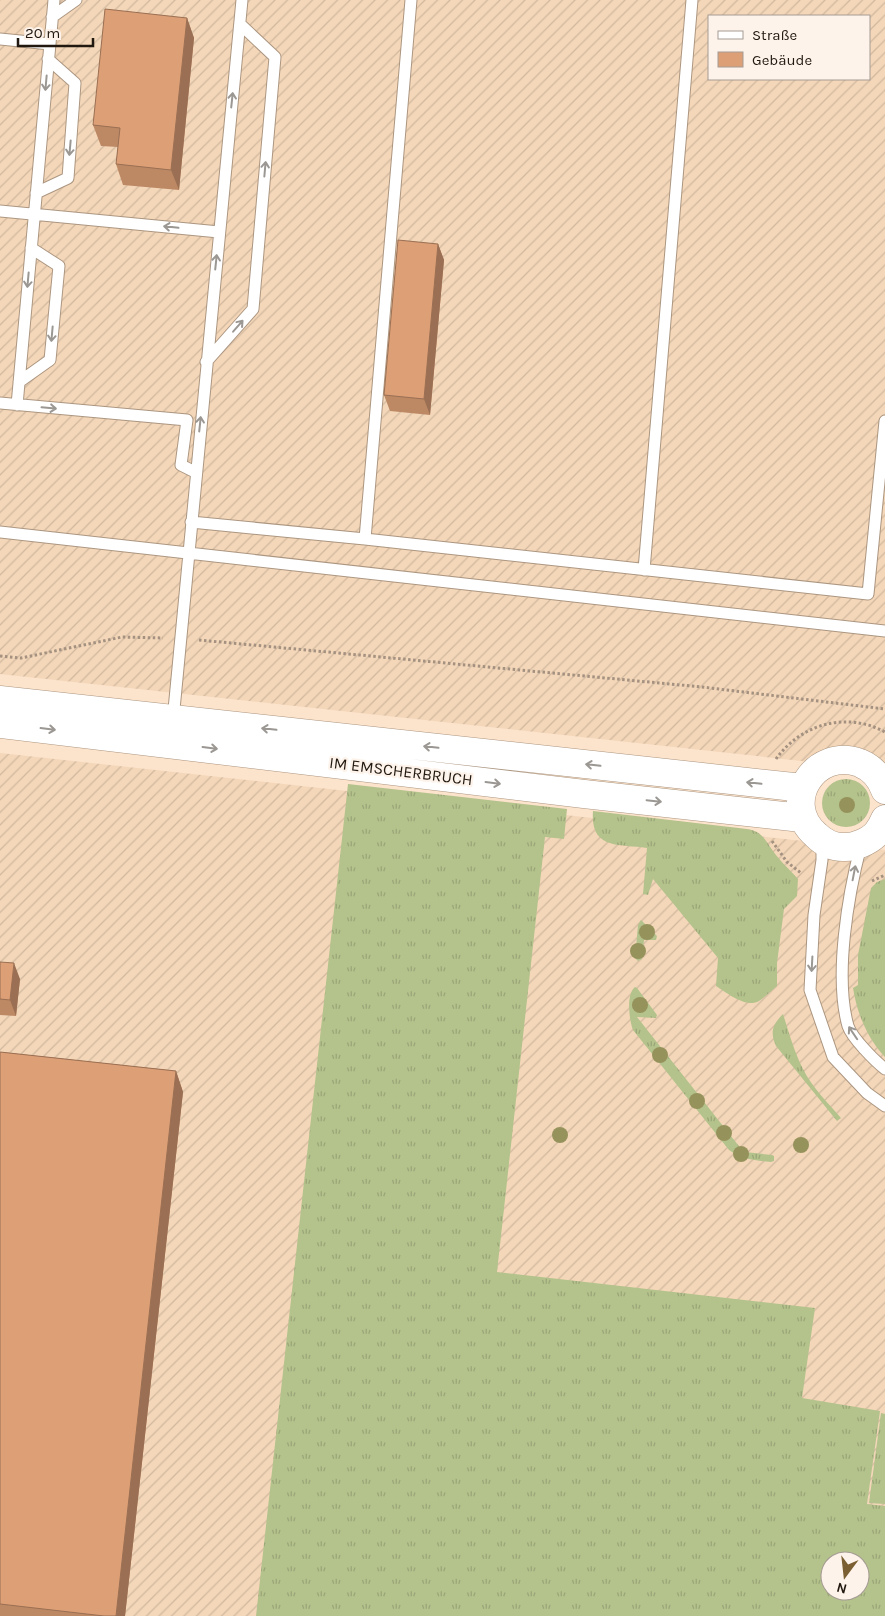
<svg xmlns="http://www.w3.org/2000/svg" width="885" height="1616" font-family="Karla,sans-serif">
  <defs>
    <pattern id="industrial-furrows" width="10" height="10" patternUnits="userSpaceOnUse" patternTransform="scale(1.25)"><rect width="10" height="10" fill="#f4d7b9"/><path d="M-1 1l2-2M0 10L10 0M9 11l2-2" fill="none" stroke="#d1b89e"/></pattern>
    <pattern id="grass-tufts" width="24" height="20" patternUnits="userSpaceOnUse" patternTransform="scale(1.25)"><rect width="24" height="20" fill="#b4c28c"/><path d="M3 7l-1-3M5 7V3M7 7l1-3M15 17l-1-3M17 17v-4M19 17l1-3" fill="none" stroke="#9aa678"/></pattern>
  </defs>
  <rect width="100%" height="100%" fill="#fce3cc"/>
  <!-- industrial -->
  <path fill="url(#industrial-furrows)" fill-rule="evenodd" d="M0,0H885V770L0,674ZM709,16H869V79H709Z
    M0,753L885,850V1616H0ZM830,1561H860V1591H830Z"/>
  <!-- grass -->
  <path fill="url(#grass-tufts)" fill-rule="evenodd" d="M822 803a24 24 0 1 1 48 0a24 24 0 1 1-48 0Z
    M348,784L567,809L564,839L545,837L497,1272L815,1308L802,1398L880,1411L867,1504L885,1506V1616H256ZM830,1561H860V1591H830Z
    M593,811L747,829C762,831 765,840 773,851C780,861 790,870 798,879L797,896L784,909L777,963V986C771,991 765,997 759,1001C746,1009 726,992 716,986L718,958L653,879L648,895L643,894L647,848C619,844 590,850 593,811Z
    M885,879V1057C867,1038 857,1013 853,988L858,985V955L871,888L877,882Z
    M641,920L657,936L656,940H644L642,959L638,961L635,958L638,925Z
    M635,987L637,988L657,1015L656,1018L637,1017L742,1150L745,1152L772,1155L774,1156V1161L771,1162C755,1160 742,1160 729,1150L633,1030C629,1020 626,994 635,987Z
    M783,1014C789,1033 794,1051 803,1069C812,1087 828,1103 841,1118L837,1121L776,1046C770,1033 772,1025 783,1014Z
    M881,1413L885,1414V1504L869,1503Z"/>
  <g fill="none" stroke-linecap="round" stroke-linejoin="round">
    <defs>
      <path id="lane" d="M52,17L76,0
        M0,39L50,44
        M36,193L68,178L75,83L48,59
        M0,211L219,232
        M206,362L253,309L275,57L240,24
        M19,382L50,360L59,266L31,248
        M0,403L187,420L181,465L195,472
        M17,405L54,0
        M191,522L365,539L868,594L885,421
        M0,532L885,631
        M365,539L411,0
        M644,570L692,0
        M173,720L242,0
        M822,842V860L814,915L810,990L833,1057L867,1093L885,1106
        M861,845C848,895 834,976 848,1026C852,1038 875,1061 885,1069"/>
      <path id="secondary" d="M0,700L803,788
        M0,724L584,794L802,818
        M885,790C881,778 872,768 860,763C815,746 779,803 816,835C823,842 833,847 843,847C854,848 870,841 877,833C880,829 883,824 885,819"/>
    </defs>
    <!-- lane casing -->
    <use href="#lane" stroke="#ac9680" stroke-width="13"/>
    <!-- secondary casing -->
    <use href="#secondary" stroke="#ac9680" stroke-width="29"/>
    <!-- path -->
    <path stroke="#a49180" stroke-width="3" stroke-dasharray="2.5 2.5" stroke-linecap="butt" d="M199,640L702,687L885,709
      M0,656L21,658L122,637L163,638
      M776,759C801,724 846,711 885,732
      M772,841L787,862L801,873
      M872,881L885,875"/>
    <!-- lane -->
    <use href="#lane" stroke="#fff" stroke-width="11"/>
    <!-- secondary -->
    <use href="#secondary" stroke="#fff" stroke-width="28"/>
  </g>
  <!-- trees -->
  <g fill="#96925c">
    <circle cx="847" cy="805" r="8"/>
    <circle cx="647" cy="932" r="8"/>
    <circle cx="638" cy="951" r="8"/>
    <circle cx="640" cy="1005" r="8"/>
    <circle cx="660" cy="1055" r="8"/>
    <circle cx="697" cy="1101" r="8"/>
    <circle cx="724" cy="1133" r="8"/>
    <circle cx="560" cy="1135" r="8"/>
    <circle cx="801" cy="1145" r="8"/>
    <circle cx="741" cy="1154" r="8"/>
  </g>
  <!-- wall -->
  <path fill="#bd8965" d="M187,18L194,38L179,190L123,185L116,164L118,147L101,146L93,125Z
    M438,244L444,260L430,415L390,411L384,395Z
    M0,962L20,979L16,1016L0,1015Z
    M0,1052L176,1071L183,1092L125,1616H0Z"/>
  <!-- shaded-wall -->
  <path fill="#9a6f53" d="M187,18L194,38L179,190L171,170Z
    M438,244L444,260L430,415L424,399Z
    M14,963L20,979L16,1016L10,1000Z
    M176,1071L183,1092L125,1616H116Z"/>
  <!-- building -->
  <path fill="#dc9f76" stroke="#9a6f53" d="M105,9L187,18L171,170L116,164L120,128L93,125Z
    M398,240L438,244L424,399L384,395Z
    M0,962L14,963L10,1000L0,999Z
    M0,1052L176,1071L116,1616H104L0,1604Z"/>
  <!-- one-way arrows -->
  <defs><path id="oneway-shaft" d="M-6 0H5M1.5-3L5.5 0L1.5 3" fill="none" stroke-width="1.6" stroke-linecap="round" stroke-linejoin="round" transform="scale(1.25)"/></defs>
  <g stroke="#9b9793">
    <use href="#oneway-shaft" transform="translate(46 83) rotate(95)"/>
    <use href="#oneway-shaft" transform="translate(232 100) rotate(-84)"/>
    <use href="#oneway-shaft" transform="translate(70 148) rotate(95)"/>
    <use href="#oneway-shaft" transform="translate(265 169) rotate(-85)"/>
    <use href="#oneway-shaft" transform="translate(171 227) rotate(-174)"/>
    <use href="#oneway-shaft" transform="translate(216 262) rotate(-84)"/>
    <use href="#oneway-shaft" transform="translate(28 280) rotate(95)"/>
    <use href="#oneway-shaft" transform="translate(238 326) rotate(-49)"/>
    <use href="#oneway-shaft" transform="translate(52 334) rotate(95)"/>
    <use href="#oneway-shaft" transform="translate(49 408) rotate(5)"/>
    <use href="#oneway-shaft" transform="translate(200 424) rotate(-84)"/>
    <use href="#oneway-shaft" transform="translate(48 729) rotate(7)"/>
    <use href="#oneway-shaft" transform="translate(269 729) rotate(-174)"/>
    <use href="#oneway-shaft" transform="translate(431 747) rotate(-174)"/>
    <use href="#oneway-shaft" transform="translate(210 748) rotate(7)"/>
    <use href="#oneway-shaft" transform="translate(593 765) rotate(-174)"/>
    <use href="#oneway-shaft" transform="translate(493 783) rotate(7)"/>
    <use href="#oneway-shaft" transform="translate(754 783) rotate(-174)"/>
    <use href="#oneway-shaft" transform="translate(654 801) rotate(6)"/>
    <use href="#oneway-shaft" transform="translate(854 873) rotate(-79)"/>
    <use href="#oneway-shaft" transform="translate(812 964) rotate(93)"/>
    <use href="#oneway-shaft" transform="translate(853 1033) rotate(-124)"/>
  </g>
  <g text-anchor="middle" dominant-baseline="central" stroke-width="4.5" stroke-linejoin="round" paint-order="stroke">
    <!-- street labels -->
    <g font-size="16" fill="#211810" stroke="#fdf3ea">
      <text transform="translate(401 771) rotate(7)">IM EMSCHERBRUCH</text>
    </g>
  </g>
  <!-- legend -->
  <rect x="708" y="15" width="162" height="65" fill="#fdf3ea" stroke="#a59b93"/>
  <rect x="718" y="31" width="25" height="8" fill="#ffffff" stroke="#a59b93"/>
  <text x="752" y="40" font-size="15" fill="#211810">Straße</text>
  <rect x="718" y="52" width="25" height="15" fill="#dc9f76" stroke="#a59b93"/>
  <text x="752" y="65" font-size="15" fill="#211810">Gebäude</text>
  <!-- north arrow -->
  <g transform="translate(845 1576) rotate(195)"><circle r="24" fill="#fdf3ea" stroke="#a59b93"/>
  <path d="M0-4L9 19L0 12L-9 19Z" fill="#7b5e31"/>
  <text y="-8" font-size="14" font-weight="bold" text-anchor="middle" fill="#211810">N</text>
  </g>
  <!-- scale -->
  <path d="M18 38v8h75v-8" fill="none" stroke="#211810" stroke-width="2.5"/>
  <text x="25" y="38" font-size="15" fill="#211810" stroke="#fdf3ea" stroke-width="4" paint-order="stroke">20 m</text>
</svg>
